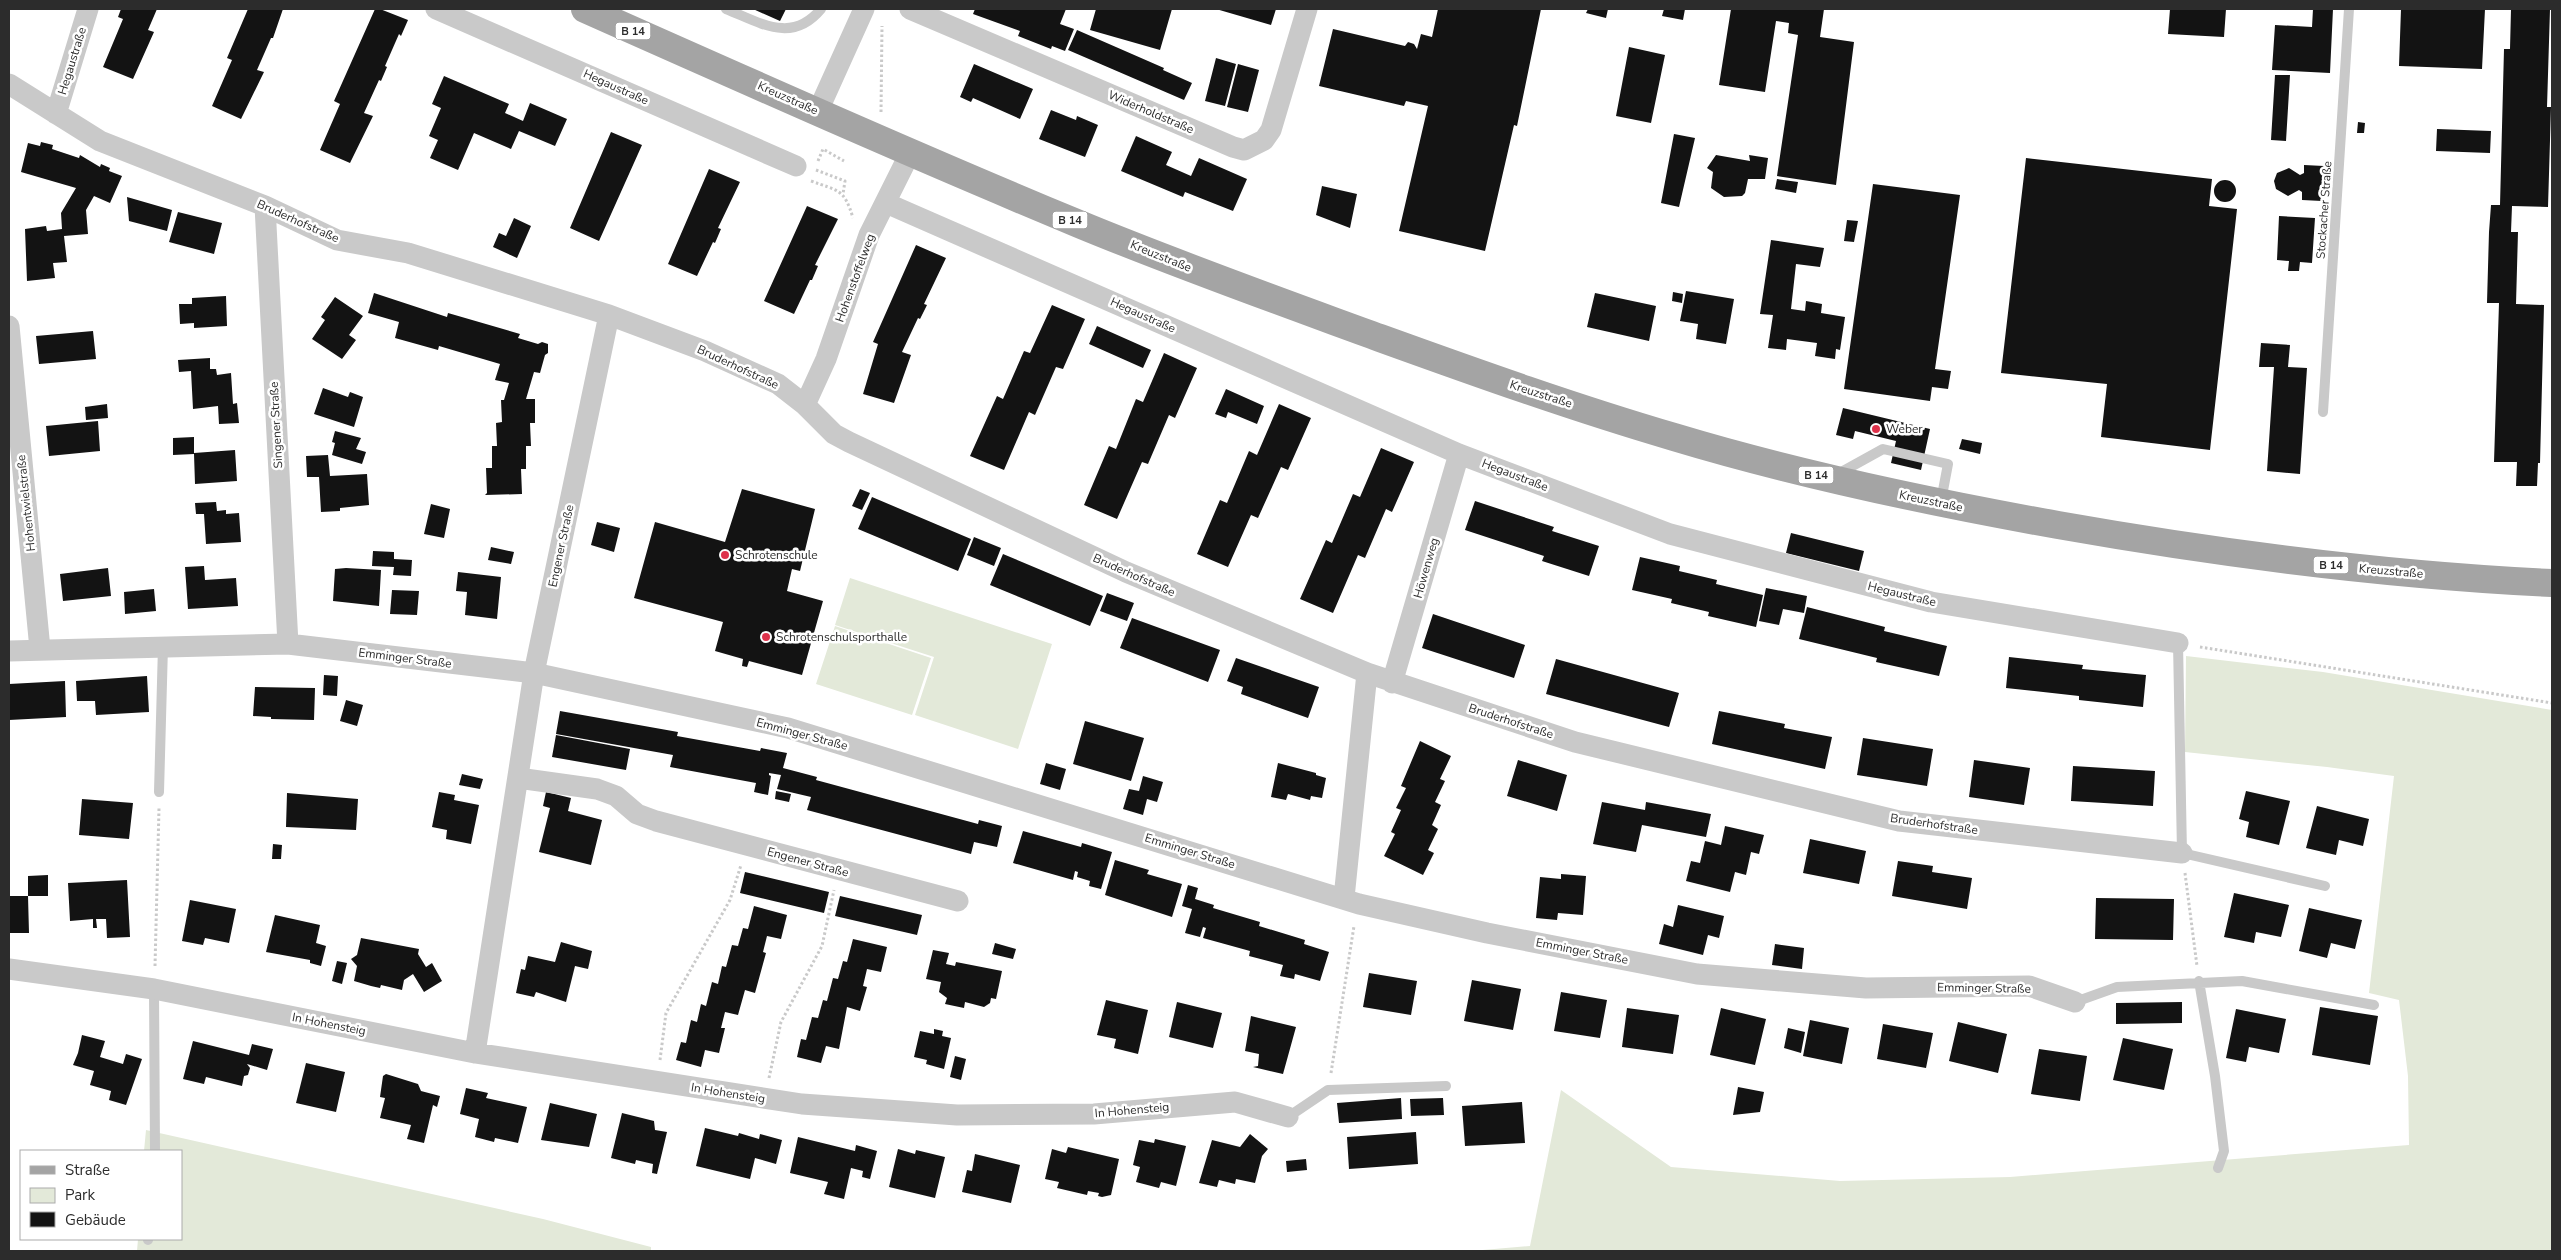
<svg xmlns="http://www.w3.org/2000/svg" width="2561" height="1260" font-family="'Nunito Sans',sans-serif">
  <rect width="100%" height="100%" fill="#fff"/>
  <!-- green -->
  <path fill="#e3e9d9" d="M850,578L1052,644L1018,749L915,715L934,657L835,625Z
    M835,626L931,658L912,715L816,684Z
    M2186,656L2323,672L2552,710V1251H1471L1530,1246L1561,1090L1671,1167L1840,1181L2010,1177L2409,1145L2408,1076L2399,1000L2369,993L2394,776L2327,767L2185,752Z
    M146,1130L543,1219L651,1247V1251H137L138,1239H181V1151H144Z"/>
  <!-- building -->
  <path fill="#131313" d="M121,9H157L148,30L154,32L133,79L103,67L123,19L118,17Z
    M248,9H283L273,38H271L257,70L264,72L241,119L212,106L232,60L227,58Z
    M375,9H380L408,20L401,36L399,34L385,66L387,67L381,81L379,80L364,113L373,116L350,163L320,150L340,104L334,101Z
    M753,9H786L780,21Z
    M975,9H1066L1060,24L1074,29L1065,51L1052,46L1051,49L1018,36L1020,31L973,14Z
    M1096,9H1172L1160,50L1090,30Z
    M1216,9H1276L1271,25Z
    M1438,9H1541L1517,126L1514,125L1485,251L1399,231L1428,106L1406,101L1404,106L1319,86L1333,29L1405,46L1408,42L1414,44L1417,49L1421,34L1432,37Z
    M1588,9H1608L1606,18L1586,13Z
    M1664,9H1685L1683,20L1662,16Z
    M1731,9H1824L1820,37L1854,42L1836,185L1777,176L1798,35L1788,33L1789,23L1776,21L1765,92L1719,85Z
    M2170,9H2226L2224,37L2168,34Z
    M2313,9H2333L2330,73L2272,70L2275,25L2312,27Z
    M2401,9H2485L2482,69L2399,66Z
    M2511,9H2550L2547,107H2551L2548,207L2512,206L2511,232H2518L2516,304L2544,305L2540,463H2538L2537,486H2516L2517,462H2494L2499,303H2487L2489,232L2491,205H2500L2504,49H2510Z
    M1077,30L1164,68L1163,70L1192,83L1184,100L1068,50Z
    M1629,47L1665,55L1651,123L1616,116Z
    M1216,58L1236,64L1225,106L1205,101Z
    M974,64L1033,89L1020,119L973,98L971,102L960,97Z
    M1238,64L1259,70L1248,112L1227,107Z
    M2275,75H2290L2286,141L2271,140Z
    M444,76L509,104L505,113L523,121L530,103L567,119L555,146L519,131L511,149L474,133L458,170L430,158L438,140L429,136L441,108L432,104Z
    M1051,110L1076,120L1077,116L1098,125L1085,157L1039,139Z
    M2358,122L2365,123L2364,133H2357Z
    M2437,129L2491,131L2490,153L2436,151Z
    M611,132L642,145L599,241L570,228Z
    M1674,134L1695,138L1679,207L1661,203Z
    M1136,136L1172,152L1166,165L1191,176L1199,158L1247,179L1233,211L1185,192L1183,197L1121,171Z
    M41,142L53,145L52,149L79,158L80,155L100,167L101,164L110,168L109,171L122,176L110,203L94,196L86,210L88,234L64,236L67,262L53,263L55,278L27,281L25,229L46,226L47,231L62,229L61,213L76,188L21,172L28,143L40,146Z
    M1716,155L1750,161L1749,155L1768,158L1765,179H1748L1745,193L1742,196L1724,197L1711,188L1713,172L1707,168Z
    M2026,158L2212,179L2209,206L2237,209L2210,450L2101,437L2107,384L2001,373Z
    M2304,165L2324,166L2322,201L2302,200V192L2299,190L2288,196L2276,189L2274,181L2277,173L2289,168L2300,175L2304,173Z
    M709,169L740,182L718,228L721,229L715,243L713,242L697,276L668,264Z
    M1777,179L1798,182L1796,193L1775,189Z
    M2214 191a11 11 0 1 1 22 0a11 11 0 1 1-22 0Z
    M1873,184L1960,195L1935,369L1951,371L1948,389L1932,387L1930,401L1844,389Z
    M1322,186L1357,194L1350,228L1316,215Z
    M127,197L172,210L167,231L129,221Z
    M807,206L838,219L815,265L818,266L812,280H810L794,314L764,301Z
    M178,212L222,223L214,254L169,242Z
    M2279,216L2315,218L2312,263L2300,262L2299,271H2288L2289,261L2277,260Z
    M514,218L531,226L517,258L493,247L499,233L506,236Z
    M1847,220L1858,221L1854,242L1844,241Z
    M1771,240L1824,248L1820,267L1796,264L1791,309L1805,311L1806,301L1822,304L1821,313L1845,317L1840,350L1836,349L1835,359L1815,356L1817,343L1787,339L1786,350L1768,348L1773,315L1760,314Z
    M916,245L946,258L924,304L927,305L920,319L918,318L902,352L911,355L894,403L863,394L878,344L873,342Z
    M1686,291L1734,299L1726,344L1696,339L1698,324L1680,321Z
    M1673,292L1683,294L1682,303L1672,301Z
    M374,293L447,317L448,313L520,334L518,338L538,344L542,342L548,344V353L545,355L540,373L534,372L526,399H535V423H530L531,446H526V469H521L522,494L485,495L487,493L486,468H492V446H497L496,423L502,422L501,400H504L509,383L495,380L500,364L439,346L438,350L395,338L399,322L368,313Z
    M1595,293L1656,306L1649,341L1587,327Z
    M226,296L227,326L194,328V323L180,324L179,304H192V298Z
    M335,297L363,316L349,335L356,340L342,359L312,339L325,320L321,317Z
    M1052,305L1085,319L1063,369L1056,367L1035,415L1029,412L1004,470L970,456L997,396L1003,399L1024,351L1030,353Z
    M1097,326L1151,350L1143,368L1089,344Z
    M93,331L96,359L39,364L36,336Z
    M2261,343L2290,345L2288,367L2307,368L2300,474L2267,471L2274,367H2259Z
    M1164,353L1197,368L1175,418L1169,415L1148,464L1142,462L1117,519L1084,505L1109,446L1116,449L1136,399L1143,402Z
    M210,358V369H216L217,375L231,373L233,404L237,403L239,423L219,424L218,406L193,409L191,371L179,372L178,360Z
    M323,388L348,397L350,392L363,397L354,427L314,414Z
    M1226,389L1264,406L1257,424L1228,412L1226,418L1215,414Z
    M107,404L108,418L86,420L85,407Z
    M1279,404L1311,418L1288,470L1281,467L1258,518L1251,515L1228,567L1197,554L1220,500L1227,503L1249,451L1257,455Z
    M1843,408L1930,429L1921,470L1891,463L1896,441L1855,431L1853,439L1836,435Z
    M98,421L100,451L49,456L46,426Z
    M335,431L361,438L356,449L366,452L362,464L332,455L335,443L332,442Z
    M194,437V453L235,450L237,481L195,484L194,454L173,455V438Z
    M1962,439L1982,443L1980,454L1959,449Z
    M1381,448L1414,462L1392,512L1386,509L1365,558L1358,555L1333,613L1300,599L1326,540L1332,543L1353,494L1360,497Z
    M328,455L330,476L367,474L369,505L340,508V511L321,512L319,477H307L306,456Z
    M742,489L815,509L800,571L792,569L787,591L823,601L802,675L749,661L747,667L742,666L743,659L715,651L723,622L634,598L655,522L725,542Z
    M860,489L870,493L862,510L852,506Z
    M872,497L971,539L958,571L858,529Z
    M1475,501L1554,527L1552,531L1599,546L1589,576L1542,561L1544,556L1465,530Z
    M216,502L217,511L226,510V514L239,513L241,542L206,544L204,514H196L195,503Z
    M431,504L450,509L444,538L424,534Z
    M597,522L620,528L614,552L591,545Z
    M1791,533L1864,551L1859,571L1786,553Z
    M974,537L1001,548L994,566L967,555Z
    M491,547L514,552L511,564L488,560Z
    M373,551L394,552V559L412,560L411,576L393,575L394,567L372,566Z
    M1003,554L1103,596L1090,626L990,585Z
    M1640,557L1680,566L1679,571L1717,580L1716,584L1763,595L1756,627L1708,616L1709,612L1671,603L1672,599L1632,590Z
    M204,566L205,580L236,578L238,606L188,609L185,567Z
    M108,568L111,596L63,601L60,574Z
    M346,568L381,570L379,606L333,601L335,569Z
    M458,572L501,577L497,619L465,615L467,592L456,591Z
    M1766,588L1807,596L1804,613L1783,609L1779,625L1759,621Z
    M154,589L156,611L125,614L124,592Z
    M392,590L419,591L417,615L390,614Z
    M1107,593L1134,603L1127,621L1100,611Z
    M1807,607L1885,627L1884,631L1947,646L1939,676L1876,662L1877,658L1799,639Z
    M1433,614L1525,645L1514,678L1422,648Z
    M1132,618L1220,650L1208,682L1120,648Z
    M2009,657L2083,665L2082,669L2146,675L2143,707L2079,700V696L2006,688Z
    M1236,658L1319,687L1308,718L1241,694L1243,687L1227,681Z
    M1556,659L1679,693L1669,727L1546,694Z
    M324,675L338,676L337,696L323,695Z
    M147,676L149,712L96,715L95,701H77L76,681Z
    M65,681L66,717L9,720V684Z
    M255,687L315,688L314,720L271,719V717L253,716Z
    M346,700L363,705L357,726L340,721Z
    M560,711L678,732L677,736L760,751L761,748L787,753L783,768L817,777L816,780L978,824L979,820L1002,826L997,847L974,842L971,854L807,810L811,797L777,789L781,775L769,773V775L771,776L768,795L754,792L756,783L670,767L673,755L556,734Z
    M1719,711L1785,724L1784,728L1832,737L1825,769L1712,744Z
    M1085,721L1144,738L1131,781L1073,764Z
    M556,735L630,749L626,770L552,757Z
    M1863,738L1933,749L1927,786L1857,775Z
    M1420,741L1451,756L1440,779L1445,781L1435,802L1441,805L1432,825L1438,829L1428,850L1434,853L1423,875L1384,856L1395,834L1391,832L1401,810L1396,808L1406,788L1401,786Z
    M1518,760L1567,775L1557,811L1507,796Z
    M1974,760L2030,768L2024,805L1969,797Z
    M1046,763L1066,769L1060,790L1040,784Z
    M1278,763L1316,773V775L1326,778L1322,798L1311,796L1310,800L1288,794L1286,800L1271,797Z
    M2073,766L2155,771L2153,806L2071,801Z
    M462,774L483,779L480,789L459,785Z
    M1143,776L1163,782L1157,802L1147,799L1143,815L1123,809L1129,789L1139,791Z
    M776,791L791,794L789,802L775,799Z
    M2246,791L2290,801L2279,845L2246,837L2249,822L2239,819Z
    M439,792L455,795L454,800L479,805L471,844L446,839L447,830L432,827Z
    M546,792L571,798L568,811L602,820L591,865L539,852L550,808L543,806Z
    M287,793L358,799L356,830L286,827Z
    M82,799L133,803L129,839L79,835Z
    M1602,802L1645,810L1646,802L1711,814L1706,837L1642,825L1636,852L1593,844Z
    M2317,806L2369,819L2363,846L2339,840L2336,855L2306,848Z
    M1725,826L1764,835L1759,854L1751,852L1746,875L1735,872L1730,892L1686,881L1691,861L1700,863L1705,841L1721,845Z
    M1023,831L1081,847L1082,843L1112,852L1101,889L1089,886L1090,881L1077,877L1078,872L1075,871L1073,880L1013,863Z
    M1810,839L1866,851L1859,884L1803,873Z
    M273,844L282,845L281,859H272Z
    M1115,860L1149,870L1147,874L1182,884L1172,917L1105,895Z
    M1898,861L1933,866L1932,872L1972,878L1967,909L1892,896Z
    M745,872L829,892L824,913L740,893Z
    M1561,874L1586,876L1583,915L1558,913L1557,920L1536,918L1540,877L1561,879Z
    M48,875V896H28V876Z
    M127,880L130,937L107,938L106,919H96L97,928H93V919L70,921L68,883Z
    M1188,885L1198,888L1195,899L1214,905L1213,908L1260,922L1259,926L1305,940L1304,944L1329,952L1320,981L1295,974L1294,979L1280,976L1283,965L1249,956L1250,951L1203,938L1206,928L1203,927L1200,937L1185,933L1192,909L1182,906Z
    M2234,893L2289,905L2281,937L2256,932L2254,943L2224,937Z
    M9,896H28L29,933H9Z
    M840,896L922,915L917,935L835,916Z
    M2096,898L2174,899L2173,940L2095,939Z
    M190,900L236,909L229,943L205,938L203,945L182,941Z
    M1678,905L1724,916L1719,938L1708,935L1703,955L1659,944L1664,924L1673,927Z
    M754,906L787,915L781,939L767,936L763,952L766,953L755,993L745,990L738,1015L725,1012L721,1028H725L719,1053L705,1050L701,1067L676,1060L681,1042L686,1043L691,1020L697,1022L701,1004L706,1006L712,982L718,984L722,966L726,967L732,945L738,946L743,928L748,929Z
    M2309,908L2362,920L2355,949L2331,943L2327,958L2299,951Z
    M275,915L320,925L316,943L326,946L321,966L310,963V960L266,952Z
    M361,938L419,949L418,954L426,967L432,963L442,981L424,992L413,974L404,980L402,990L381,985L380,988L371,986L354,981L357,966L351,959L357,955Z
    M853,939L887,947L881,972L867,969L863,986L867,987L860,1011L847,1007L839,1049L826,1046L821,1063L797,1057L801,1039L806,1040L812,1017L818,1018L823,1000L827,1001L833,978L838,979L843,961L847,962Z
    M561,942L592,951L588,969L575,966L566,1002L536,992L534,997L516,993L521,969L525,970L528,956L555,962Z
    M995,943L1016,949L1013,959L992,954Z
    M1775,944L1804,948L1802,969L1772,965Z
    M933,950L949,953L946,964L955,966L956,962L1002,971L996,999L991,998L990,1003L984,1007L965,1002L964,1008L945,1004L947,998L939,992L941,982L926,979Z
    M337,961L347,963L342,984L332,981Z
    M1369,973L1417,981L1411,1015L1363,1007Z
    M1472,980L1521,989L1513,1030L1464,1021Z
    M1561,992L1607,1000L1600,1038L1554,1031Z
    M1106,1000L1148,1010L1138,1054L1114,1048L1116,1039L1097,1035Z
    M1177,1002L1222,1013L1213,1048L1169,1037Z
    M2182,1002V1023L2116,1024V1003Z
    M2320,1007L2378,1016L2370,1065L2312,1055Z
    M1627,1008L1679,1015L1673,1054L1622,1047Z
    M1721,1008L1766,1019L1755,1065L1710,1055Z
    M2236,1009L2286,1019L2279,1053L2249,1047L2246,1062L2226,1058Z
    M1251,1016L1296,1027L1283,1074L1253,1067L1258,1066L1259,1054L1245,1051Z
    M1810,1020L1849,1028L1842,1064L1803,1056Z
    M1958,1022L2007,1034L1998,1073L1949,1061Z
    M1883,1024L1933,1033L1926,1068L1877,1059Z
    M1788,1028L1805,1032L1801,1053L1784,1048Z
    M934,1029L943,1031L942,1036L951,1038L944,1069L926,1064L927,1060L914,1057L920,1031L934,1034Z
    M82,1035L105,1041L100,1057L123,1064L126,1054L142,1059L126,1105L109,1100L111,1091L90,1085L94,1071L73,1065L78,1053Z
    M2123,1038L2173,1049L2164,1090L2113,1080Z
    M193,1041L249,1055L252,1044L273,1049L267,1070L247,1064L250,1068L248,1075L244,1076L242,1086L206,1077L204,1084L183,1079Z
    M2039,1049L2087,1056L2080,1101L2031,1094Z
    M955,1056L966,1059L961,1080L950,1077Z
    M306,1063L345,1072L336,1112L296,1103Z
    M386,1074L418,1084L421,1091L440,1096L437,1107L433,1105L424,1143L407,1139L411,1125L380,1118L385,1098L380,1097L383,1076Z
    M1738,1087L1764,1092L1760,1112L1733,1115Z
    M466,1088L488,1093L486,1098L527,1107L518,1143L495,1138L494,1142L475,1137L479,1119L460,1114Z
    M1401,1098L1402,1119L1339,1123L1337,1103Z
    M1443,1098L1444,1115L1411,1116L1410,1099Z
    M1522,1102L1525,1143L1465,1146L1462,1106Z
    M550,1103L597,1114L589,1147L541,1140Z
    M622,1113L654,1121L655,1130L667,1132L657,1174L652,1173L653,1164L636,1160L635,1164L611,1158Z
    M705,1128L738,1136L739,1133L759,1139L760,1134L782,1140L776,1164L755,1158L750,1179L696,1166Z
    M1416,1132L1418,1164L1349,1169L1347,1137Z
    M1250,1134L1268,1149L1262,1156L1255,1183L1236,1179L1235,1184L1219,1180L1217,1187L1199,1183L1212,1140L1240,1147Z
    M798,1137L855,1151L856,1145L877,1151L870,1179L862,1177L863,1171L851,1168L844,1199L824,1194L828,1182L790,1173Z
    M1155,1139L1186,1146L1176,1186L1161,1182L1159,1188L1136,1182L1140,1167L1133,1165L1139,1140L1154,1143Z
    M1068,1147L1119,1159L1111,1195L1102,1197L1098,1196L1099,1193L1088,1191L1087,1195L1057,1188L1059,1182L1045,1179L1052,1149L1066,1153Z
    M898,1149L915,1154L916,1150L945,1157L935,1198L889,1187Z
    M975,1154L1020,1165L1011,1203L962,1192L967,1170L972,1171Z
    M1306,1159L1307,1170L1287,1172L1286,1161Z"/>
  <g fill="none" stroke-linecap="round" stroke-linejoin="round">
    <!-- path -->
    <path stroke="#c9c9c9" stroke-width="3" stroke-dasharray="2.5 2.5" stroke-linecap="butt" d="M881,112L882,26
      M818,161L823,149L844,161
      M816,170L845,181L843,194
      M811,181C838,191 844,188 853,218
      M2200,647L2552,703
      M2185,873L2197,966
      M155,966L159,808
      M660,1060L666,1013L730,900L741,865
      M1331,1073L1354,926
      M769,1078L781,1022L822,946L834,890"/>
    <!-- lane -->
    <path stroke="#c9c9c9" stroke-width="10" d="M726,9C761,23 792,44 821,9
      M2323,412L2349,9
      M1836,475L1883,449L1948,464L1941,501
      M2178,643L2182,853L2325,886
      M159,792L163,646
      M2199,981L2215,1076L2224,1151L2218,1168
      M154,989L155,1151
      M2075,1002L2117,987L2242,981L2374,1005
      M1288,1117L1328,1090L1446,1086
      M148,1240V1239"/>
    <!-- street -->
    <path stroke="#c9c9c9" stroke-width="21" d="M436,9L796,166
      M910,9L1233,147L1244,150L1264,140L1271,130L1307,9
      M9,84L100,141L265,206L337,240L408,253L609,315L705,351L778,384L805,405L834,434L849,442L1126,572L1367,673L1575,742L1899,821L2182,853
      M818,111L864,9
      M56,114L88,9
      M886,203L1459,454L1670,534L1931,602L2178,643
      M265,206L288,644
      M9,326L40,649
      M805,405L826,359L869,235L910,153
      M9,651L288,644L534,673L788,728L1359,904L1487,933L1697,974L1866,988L2029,986L2075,1002
      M1392,683L1459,454
      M518,778L597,789L616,796L637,814L656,821L958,901
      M1344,898L1367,673
      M9,969L154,989L475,1053L802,1104L957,1115L1094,1114L1235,1102L1288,1117
      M475,1053L534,673L609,315"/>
    <!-- primary -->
    <path stroke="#a4a4a4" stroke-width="28" d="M585,9C749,82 913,155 1079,224C1178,265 1279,301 1380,338C1477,373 1575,408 1674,437C1800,475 1929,502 2058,525C2222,554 2386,575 2552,583"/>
  </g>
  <!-- markers -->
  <g fill="#de324b" stroke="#fff" stroke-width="2">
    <circle cx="1876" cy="429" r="5"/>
    <circle cx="725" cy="555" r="5"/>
    <circle cx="766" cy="637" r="5"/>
  </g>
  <g text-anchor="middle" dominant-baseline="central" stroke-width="5" stroke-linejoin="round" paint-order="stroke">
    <!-- shield labels -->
    <g fill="#fff" stroke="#6b6b6b" stroke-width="1">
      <rect x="615.5" y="22.5" width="35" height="17" rx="4"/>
      <rect x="1052.5" y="211.5" width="35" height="17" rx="4"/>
      <rect x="1798.5" y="466.5" width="35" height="17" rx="4"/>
      <rect x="2313.5" y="556.5" width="35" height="17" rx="4"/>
    </g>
    <g font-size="11" font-weight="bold" fill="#2c2c2c">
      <text x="633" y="31">B 14</text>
      <text x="1070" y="220">B 14</text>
      <text x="1816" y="475">B 14</text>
      <text x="2331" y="565">B 14</text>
    </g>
    <!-- street labels -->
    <g font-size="12" fill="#2c2c2c" stroke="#fff">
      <text transform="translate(72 61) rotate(-73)">Hegaustraße</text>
      <text transform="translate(616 87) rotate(24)">Hegaustraße</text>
      <text transform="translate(788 98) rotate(24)">Kreuzstraße</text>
      <text transform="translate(1151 112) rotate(23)">Widerholdstraße</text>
      <text transform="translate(2324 210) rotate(-86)">Stockacher Straße</text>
      <text transform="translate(298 221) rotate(24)">Bruderhofstraße</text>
      <text transform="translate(1161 256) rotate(22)">Kreuzstraße</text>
      <text transform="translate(855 278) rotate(-70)">Hohenstoffelweg</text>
      <text transform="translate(1143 315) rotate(24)">Hegaustraße</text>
      <text transform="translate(738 367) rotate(25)">Bruderhofstraße</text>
      <text transform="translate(1541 394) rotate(18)">Kreuzstraße</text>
      <text transform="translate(276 425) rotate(-93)">Singener Straße</text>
      <text transform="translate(1515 475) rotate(21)">Hegaustraße</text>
      <text transform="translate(1931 501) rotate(12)">Kreuzstraße</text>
      <text transform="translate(26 503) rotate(-96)">Hohentwielstraße</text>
      <text transform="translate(561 546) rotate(-78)">Engener Straße</text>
      <text transform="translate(1426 568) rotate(-74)">Höwenweg</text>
      <text transform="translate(2391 571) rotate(5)">Kreuzstraße</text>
      <text transform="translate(1134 575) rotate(24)">Bruderhofstraße</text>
      <text transform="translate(1902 594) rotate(14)">Hegaustraße</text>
      <text transform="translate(405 658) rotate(7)">Emminger Straße</text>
      <text transform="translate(1511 721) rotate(18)">Bruderhofstraße</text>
      <text transform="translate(802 734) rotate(15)">Emminger Straße</text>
      <text transform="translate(1934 824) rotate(8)">Bruderhofstraße</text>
      <text transform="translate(1190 851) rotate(17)">Emminger Straße</text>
      <text transform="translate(808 862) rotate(15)">Engener Straße</text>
      <text transform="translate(1582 951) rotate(11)">Emminger Straße</text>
      <text transform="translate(1984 988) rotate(1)">Emminger Straße</text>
      <text transform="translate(329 1024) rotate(11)">In Hohensteig</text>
      <text transform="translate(728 1093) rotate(9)">In Hohensteig</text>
      <text transform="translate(1132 1110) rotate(-5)">In Hohensteig</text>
    </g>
    <!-- poi labels -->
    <g font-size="12" fill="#2c2c2c" stroke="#fff" text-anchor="start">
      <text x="1886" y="429">Weber</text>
      <text x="735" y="555">Schrotenschule</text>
      <text x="776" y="637">Schrotenschulsporthalle</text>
    </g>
  </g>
  <!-- border -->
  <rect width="2561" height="1260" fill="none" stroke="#2c2c2c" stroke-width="20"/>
  <!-- legend -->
  <rect x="20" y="1150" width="162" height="90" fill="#ffffff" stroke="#ababab"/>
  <rect x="30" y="1166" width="25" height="8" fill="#a4a4a4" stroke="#ababab"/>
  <text x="65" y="1175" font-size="15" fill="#2c2c2c">Straße</text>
  <rect x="30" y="1188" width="25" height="15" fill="#e3e9d9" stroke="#ababab"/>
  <text x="65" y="1200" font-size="15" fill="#2c2c2c">Park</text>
  <rect x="30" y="1212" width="25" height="15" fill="#131313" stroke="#ababab"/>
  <text x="65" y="1225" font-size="15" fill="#2c2c2c">Gebäude</text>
</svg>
